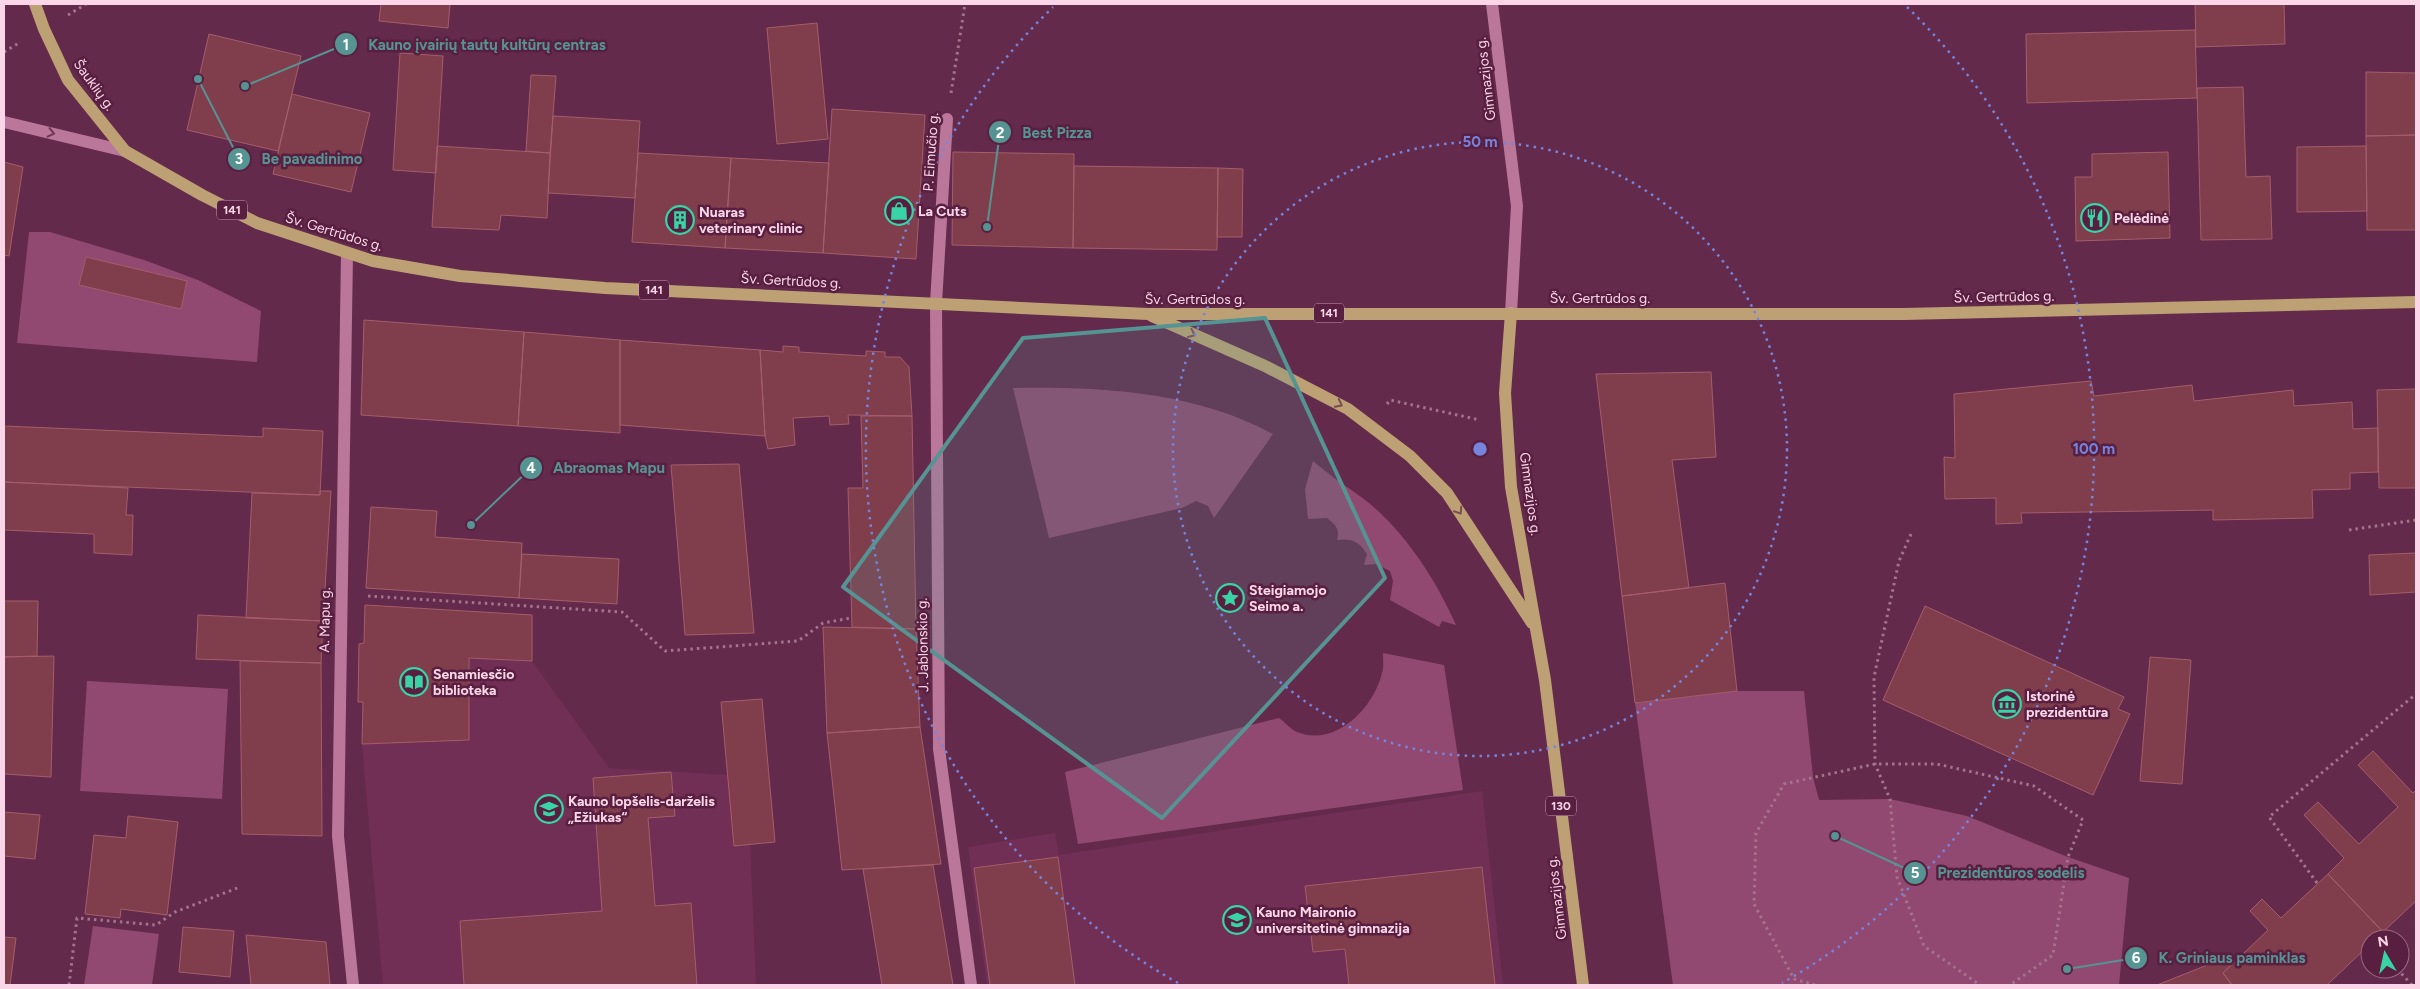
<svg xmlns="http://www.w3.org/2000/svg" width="2420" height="989" font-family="Figtree,sans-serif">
  <rect width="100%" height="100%" fill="#642a4b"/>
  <!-- built -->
  <path fill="#722f55" d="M469,658L532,661L609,768L728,775L734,845L750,844L756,985H383L362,744Z
    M1482,791L1503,985H987L968,847L1055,833L1059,855Z"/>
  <!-- green -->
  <path fill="#924971" d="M29,232H50L144,260L198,280L261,311L257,362L17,343Z
    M1013,388C1101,387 1193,391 1273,434L1214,518L1208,506L1196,501L1182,508L1049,538Z
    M1313,461C1331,477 1351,489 1369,503C1407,535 1436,580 1456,625L1442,621L1439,627L1390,600L1393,581L1390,571L1376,564L1364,565L1367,554C1359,541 1351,538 1337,540C1340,529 1336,525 1327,518L1308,519L1305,489Z
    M1383,653L1444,665L1463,790L1078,844L1065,772L1279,718C1285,722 1291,730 1297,732C1336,748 1374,707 1382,673C1384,667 1383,660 1383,653Z
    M87,681L228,689L222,799L80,791Z
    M1737,691H1804L1813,777L1819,800L1890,799L1967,816L2068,857L2129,878L2119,985H1673L1635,703Z
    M93,926L159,934L152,985H84Z"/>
  <!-- building -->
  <path fill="#803d4b" stroke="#a55d6b" d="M381,4H450L448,28L379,21Z
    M2195,4H2284L2285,44L2196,47Z
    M817,23L828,139L777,144L767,28Z
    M2195,30L2197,98L2027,103L2026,34Z
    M209,34L301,56L278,151L187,130Z
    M400,53L443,56L436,173L393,170Z
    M2366,72L2416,73V135L2366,136Z
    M531,75L556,76L550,153L526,151Z
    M2243,87L2246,177L2270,176L2272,239L2201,240L2197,88Z
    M292,94L370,113L351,192L273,174Z
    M832,109L925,115L916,259L823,253Z
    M553,116L640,121L635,198L548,193Z
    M2416,135V230H2367L2366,136Z
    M437,146L550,153L547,218L501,215L499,230L432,227Z
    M2366,146L2367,211L2297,212V147Z
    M953,152L1074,154L1073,248L952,245Z
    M2168,152L2170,238L2076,241L2075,177H2092V154Z
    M638,153L731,158L725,248L632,242Z
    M731,158L829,163L823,253L725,248Z
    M4,162L23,167L9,256L4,255Z
    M1074,166L1218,168L1217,250L1073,248Z
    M1218,168L1243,169L1242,237H1217Z
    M86,257L187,281L181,309L79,285Z
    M364,320L524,332L518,426L361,415Z
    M524,332L620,340V433L518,426Z
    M620,340L760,350L765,436L620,425Z
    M783,346L799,347V352L866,356V351L885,352V357H900L909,367L912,416L848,415L849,424L830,425L829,416L793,418L795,445L768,449L765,436L760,350L783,352Z
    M1711,372L1716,457L1672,460L1689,588L1622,596L1596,374Z
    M2091,381L2094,396L2192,385L2194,401L2293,390L2294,406L2352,402L2353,429L2378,428V472L2350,473V489L2312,490L2313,518L2213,520V510L2021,513L2022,523L1996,524V498L1945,499L1944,457L1955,458L1954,394Z
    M2416,389V488H2379L2377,390Z
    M861,416H912L916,629L852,627L848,488H863Z
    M4,426L263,437V428L323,431L320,495L4,482Z
    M739,464L754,633L685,635L671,465Z
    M4,482L128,488L126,515H133L132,555L94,553V534L4,530Z
    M320,491H331L323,621L246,618L252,493L320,495Z
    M371,507L437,511L435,537L522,543L519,598L366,588Z
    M2416,553V592L2370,595L2369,555Z
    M522,554L619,559L617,604L519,598Z
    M1725,583L1737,691L1635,703L1622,596Z
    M4,601H38L37,656L4,657Z
    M365,605L532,615V661L469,658V740L362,744L363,702H358L359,644L364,643Z
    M1925,606L2124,697L2118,709L2130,714L2093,795L1883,700Z
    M198,615L323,621L321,663L196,659Z
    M823,627L916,629L920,727L827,733Z
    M54,656L51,777L4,774V657Z
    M2150,657L2191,660L2182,784L2140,781Z
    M240,661L321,663L322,836L242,834Z
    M762,699L775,842L734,846L721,702Z
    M920,727L941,864L842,870L827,733Z
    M2373,751L2413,793L2416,790V901L2383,932L2328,874L2344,858L2304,815L2318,802L2359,844L2398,807L2358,765Z
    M671,772L675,816L648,818L655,906L691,903L697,985H464L460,921L602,911L593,778Z
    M4,812L40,815L35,859L4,856Z
    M128,816L178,822L167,915L121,909L120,918L85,914L94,835L126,838Z
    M1058,857L1075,985H990L974,868Z
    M933,865L953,985H882L863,869Z
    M1482,867L1495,985H1349L1345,949L1313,952L1305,886Z
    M2328,874L2383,932L2376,939H2370V944L2327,985H2232L2223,973L2268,930L2250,911L2262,899L2281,918Z
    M183,927L234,931L230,977L179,972Z
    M246,935L326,942L330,985H251Z
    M4,937L16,938L10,985H4Z
    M2225,958L2231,965L2223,973L2232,985H2157Z"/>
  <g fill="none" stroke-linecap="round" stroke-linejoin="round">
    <!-- path -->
    <path stroke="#a4738d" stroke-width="3" stroke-dasharray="2.5 4" stroke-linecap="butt" d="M68,15L86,4
      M4,52L19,43
      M951,93L965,4
      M1387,404L1390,400L1480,420
      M2349,530L2416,520
      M1911,534L1899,561L1874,677L1875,764L1890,799L1897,877L1924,946L1980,985
      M368,596L622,612L665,651L798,641L823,623L851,618
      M2317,883L2269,817L2416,694
      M2397,969L2412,985
      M69,985L77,918L156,925L175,912L240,887
      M1815,985L1794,979L1754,904L1756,833L1784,784L1875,764H1937L2034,786L2083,820L2068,857L2053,955L2010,985"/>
    <!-- minor -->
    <path stroke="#ba779a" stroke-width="12" d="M1492,4L1517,206L1511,313
      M947,119L936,303L939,749L971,985
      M4,122L125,151
      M347,254L338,836L353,985"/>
    <!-- major -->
    <path stroke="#bda174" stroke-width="12" d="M35,4L44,29L68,80L125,151L202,195L257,223L373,261L460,276L605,288L1148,314H1904L2416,302
      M1511,313L1505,393L1511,487L1545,680L1583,985
      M1152,316L1265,366L1348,409L1410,456L1447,493L1532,623"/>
  </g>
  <!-- one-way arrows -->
  <defs><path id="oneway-chevron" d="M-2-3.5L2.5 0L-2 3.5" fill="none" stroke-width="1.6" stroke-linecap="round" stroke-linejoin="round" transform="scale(1.25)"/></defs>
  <use stroke="#713556" href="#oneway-chevron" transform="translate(51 133) rotate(13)"/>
  <g stroke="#7c4c52">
    <use href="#oneway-chevron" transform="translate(1192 334) rotate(24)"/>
    <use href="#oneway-chevron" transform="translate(1339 404) rotate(27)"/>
    <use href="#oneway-chevron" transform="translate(1459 511) rotate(57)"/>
  </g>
  <!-- marked area -->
  <path fill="#569393" fill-opacity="0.2" stroke="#569393" stroke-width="4" stroke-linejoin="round" d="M1265,318L1385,578L1162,818L843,587L1023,338Z"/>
  <!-- distance rings -->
  <g fill="none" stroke="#7684de" stroke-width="2.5" stroke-dasharray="2.5 5">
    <circle cx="1480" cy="449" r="307"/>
    <path d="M1178 983A614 614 0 0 1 1053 7M1907 7A614 614 0 0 1 1782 983"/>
  </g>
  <!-- icons -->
  <defs>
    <symbol id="shop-ring" viewBox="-11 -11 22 22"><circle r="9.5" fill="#591f40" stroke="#39d4a5" stroke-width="1.5"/><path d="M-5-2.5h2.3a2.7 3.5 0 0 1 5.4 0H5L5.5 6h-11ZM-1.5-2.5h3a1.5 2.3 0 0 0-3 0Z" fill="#39d4a5"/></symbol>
    <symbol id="restaurant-ring" viewBox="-11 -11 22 22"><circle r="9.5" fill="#591f40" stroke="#39d4a5" stroke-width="1.5"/><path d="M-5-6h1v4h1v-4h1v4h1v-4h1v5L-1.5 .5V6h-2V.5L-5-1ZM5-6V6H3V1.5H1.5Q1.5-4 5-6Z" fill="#39d4a5"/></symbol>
    <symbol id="building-ring" viewBox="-11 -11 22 22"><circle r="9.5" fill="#591f40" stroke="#39d4a5" stroke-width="1.5"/><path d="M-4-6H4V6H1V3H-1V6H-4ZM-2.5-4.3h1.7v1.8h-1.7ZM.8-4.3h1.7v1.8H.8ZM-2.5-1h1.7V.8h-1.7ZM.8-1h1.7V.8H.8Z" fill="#39d4a5"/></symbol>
    <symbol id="sight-ring" viewBox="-11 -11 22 22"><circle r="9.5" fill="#591f40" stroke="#39d4a5" stroke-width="1.5"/><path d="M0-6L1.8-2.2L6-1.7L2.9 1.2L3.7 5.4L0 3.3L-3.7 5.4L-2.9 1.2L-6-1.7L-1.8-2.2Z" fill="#39d4a5"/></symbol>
    <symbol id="library-ring" viewBox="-11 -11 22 22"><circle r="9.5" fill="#591f40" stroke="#39d4a5" stroke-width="1.5"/><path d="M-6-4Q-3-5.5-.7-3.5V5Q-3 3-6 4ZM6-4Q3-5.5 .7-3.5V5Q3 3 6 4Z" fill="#39d4a5"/></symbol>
    <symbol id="museum-ring" viewBox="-11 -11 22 22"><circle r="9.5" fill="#591f40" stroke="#39d4a5" stroke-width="1.5"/><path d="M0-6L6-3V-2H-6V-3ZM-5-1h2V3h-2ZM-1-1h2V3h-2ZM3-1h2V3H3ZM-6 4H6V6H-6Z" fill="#39d4a5"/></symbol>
    <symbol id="school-ring" viewBox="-11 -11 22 22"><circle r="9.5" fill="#591f40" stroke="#39d4a5" stroke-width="1.5"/><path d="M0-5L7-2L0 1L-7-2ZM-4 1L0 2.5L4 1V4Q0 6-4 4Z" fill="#39d4a5"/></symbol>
  </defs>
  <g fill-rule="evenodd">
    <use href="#shop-ring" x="883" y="195" width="32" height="32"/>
    <use href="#restaurant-ring" x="2079" y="202" width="32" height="32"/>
    <use href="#building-ring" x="664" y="204" width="32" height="32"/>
    <use href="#sight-ring" x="1214" y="582" width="32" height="32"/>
    <use href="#library-ring" x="398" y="666" width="32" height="32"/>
    <use href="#museum-ring" x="1991" y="688" width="32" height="32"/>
    <use href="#school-ring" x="533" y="793" width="32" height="32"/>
    <use href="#school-ring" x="1221" y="904" width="32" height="32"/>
  </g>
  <g text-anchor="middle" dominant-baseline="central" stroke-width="5" stroke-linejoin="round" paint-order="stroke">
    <!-- shield labels -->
    <g fill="#591f40" stroke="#ca9fb6" stroke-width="1">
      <rect x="217" y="200.5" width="30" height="19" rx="4"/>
      <rect x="639" y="280.5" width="30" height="19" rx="4"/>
      <rect x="1314" y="303.5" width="30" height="19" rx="4"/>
      <rect x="1546" y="796.5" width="30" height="19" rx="4"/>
    </g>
    <g font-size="12" font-weight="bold" fill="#fbd6e8">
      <text x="232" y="210">141</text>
      <text x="654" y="290">141</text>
      <text x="1329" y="313">141</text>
      <text x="1561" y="806">130</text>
    </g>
    <!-- street labels -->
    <g font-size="14" fill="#fbd6e8" stroke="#591f40">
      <text transform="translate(1486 79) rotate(-97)">Gimnazijos g.</text>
      <text transform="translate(94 85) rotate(54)">Šauklių g.</text>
      <text transform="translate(931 152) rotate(-86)">P. Eimučio g.</text>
      <text transform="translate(334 232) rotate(17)">Šv. Gertrūdos g.</text>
      <text transform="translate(791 281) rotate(3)">Šv. Gertrūdos g.</text>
      <text transform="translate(2004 297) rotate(-1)">Šv. Gertrūdos g.</text>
      <text x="1600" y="298">Šv. Gertrūdos g.</text>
      <text x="1195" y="299">Šv. Gertrūdos g.</text>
      <text transform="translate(1530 494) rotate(82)">Gimnazijos g.</text>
      <text transform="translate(325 620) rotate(-89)">A. Mapu g.</text>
      <text transform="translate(923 645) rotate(-91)">J. Jablonskio g.</text>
      <text transform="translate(1557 898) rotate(-97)">Gimnazijos g.</text>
    </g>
    <!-- poi labels -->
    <g font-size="14" font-weight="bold" fill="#fbd6e8" stroke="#591f40" text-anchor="start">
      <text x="918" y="211">La Cuts</text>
      <text x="699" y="212">Nuaras<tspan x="699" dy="16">veterinary clinic</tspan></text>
      <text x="2114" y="218">Pelėdinė</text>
      <text x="1249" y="590">Steigiamojo<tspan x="1249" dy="16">Seimo a.</tspan></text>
      <text x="433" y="674">Senamiesčio<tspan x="433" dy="16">biblioteka</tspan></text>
      <text x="2026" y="696">Istorinė<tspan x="2026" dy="16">prezidentūra</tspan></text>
      <text x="568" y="801">Kauno lopšelis-darželis<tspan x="568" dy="16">„Ežiukas“</tspan></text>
      <text x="1256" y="912">Kauno Maironio<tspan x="1256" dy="16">universitetinė gimnazija</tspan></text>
    </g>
  </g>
  <circle cx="1480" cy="449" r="8" fill="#7684de" stroke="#591f40" stroke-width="2.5"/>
  <g font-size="15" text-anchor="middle" font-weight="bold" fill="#7684de" stroke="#591f40" stroke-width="5" stroke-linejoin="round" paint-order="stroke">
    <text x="1480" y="147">50 m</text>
    <text x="2094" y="454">100 m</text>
  </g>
  <!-- callouts -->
  <path fill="none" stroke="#569393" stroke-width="2" d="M245 86L346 44M987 227L1000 132M198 79L239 159M471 525L531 468M1835 836L1915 873M2067 969L2136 958"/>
  <g fill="#569393" stroke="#591f40" stroke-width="2">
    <circle cx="245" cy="86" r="5"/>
    <circle cx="987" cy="227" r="5"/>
    <circle cx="198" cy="79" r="5"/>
    <circle cx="471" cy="525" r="5"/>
    <circle cx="1835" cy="836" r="5"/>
    <circle cx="2067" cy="969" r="5"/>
    <circle cx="346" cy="44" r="12"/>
    <circle cx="1000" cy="132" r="12"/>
    <circle cx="239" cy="159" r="12"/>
    <circle cx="531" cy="468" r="12"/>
    <circle cx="1915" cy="873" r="12"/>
    <circle cx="2136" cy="958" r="12"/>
  </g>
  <g font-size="15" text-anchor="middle" font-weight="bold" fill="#fff">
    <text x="346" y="50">1</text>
    <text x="1000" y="138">2</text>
    <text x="239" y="164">3</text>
    <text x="531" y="473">4</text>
    <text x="1915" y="878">5</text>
    <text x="2136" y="963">6</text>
  </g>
  <g font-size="15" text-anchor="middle" font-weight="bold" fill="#569393" stroke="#591f40" stroke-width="5" stroke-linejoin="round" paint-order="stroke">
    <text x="487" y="50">Kauno įvairių tautų kultūrų centras</text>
    <text x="1057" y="138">Best Pizza</text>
    <text x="312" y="164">Be pavadinimo</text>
    <text x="609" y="473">Abraomas Mapu</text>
    <text x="2011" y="878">Prezidentūros sodelis</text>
    <text x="2232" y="963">K. Griniaus paminklas</text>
  </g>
  <!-- border -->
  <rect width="2420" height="989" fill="none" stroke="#fbd6e8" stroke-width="10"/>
  <!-- north arrow -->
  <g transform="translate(2385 954) rotate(351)"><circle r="24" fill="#591f40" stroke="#9a6883"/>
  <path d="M0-4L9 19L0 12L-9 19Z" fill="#39d4a5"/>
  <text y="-8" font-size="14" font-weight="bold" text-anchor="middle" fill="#fbd6e8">N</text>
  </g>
</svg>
